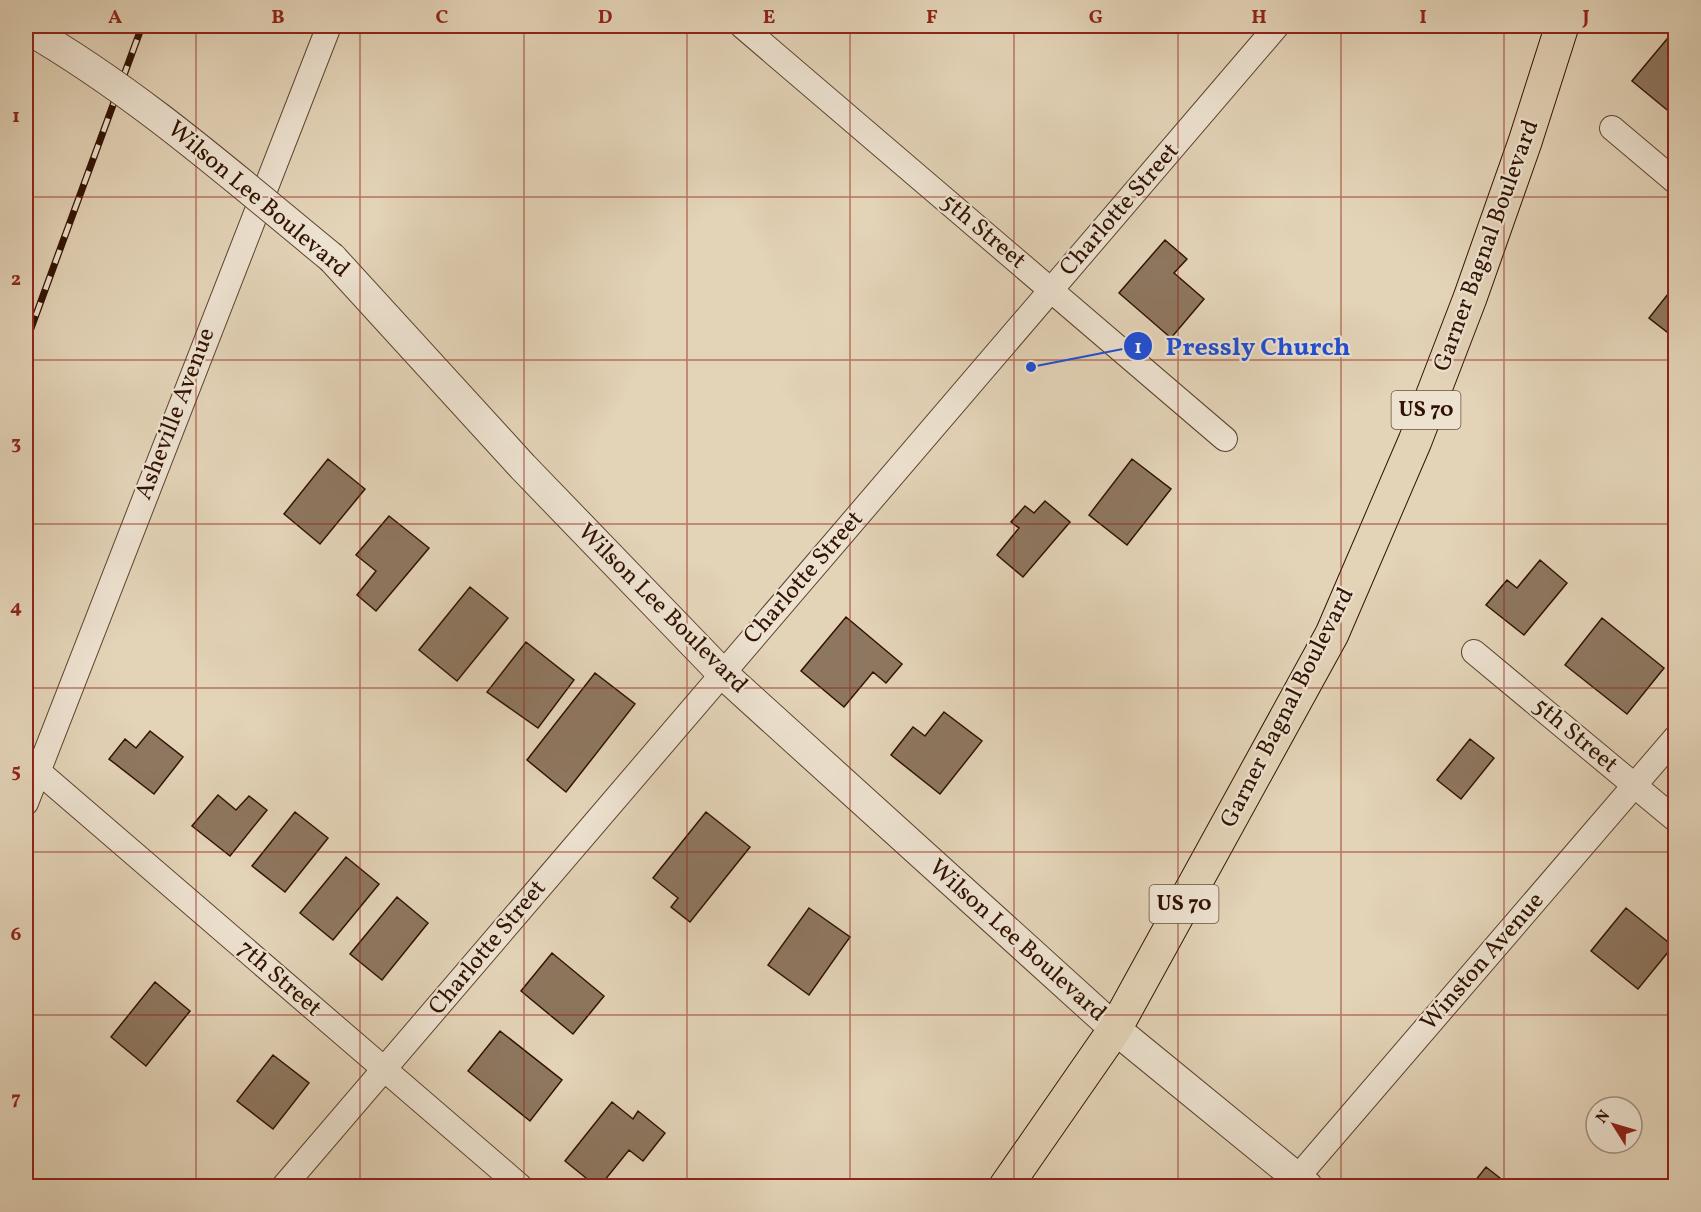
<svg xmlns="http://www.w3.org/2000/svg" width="1701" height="1212" font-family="Vollkorn,serif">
  <rect width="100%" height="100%" fill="#e3d3b7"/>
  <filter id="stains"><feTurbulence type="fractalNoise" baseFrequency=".00333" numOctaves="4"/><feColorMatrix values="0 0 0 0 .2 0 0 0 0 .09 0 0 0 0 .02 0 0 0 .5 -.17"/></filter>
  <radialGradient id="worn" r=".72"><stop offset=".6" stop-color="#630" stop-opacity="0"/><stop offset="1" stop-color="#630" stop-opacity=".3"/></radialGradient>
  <!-- building -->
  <path fill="#8e7760" stroke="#321302" stroke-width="1.5" d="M1672,33L1676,36V109L1672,114L1632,81Z
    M1165,240L1187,259L1174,273L1204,299L1171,338L1119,293Z
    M1676,284V339L1649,318Z
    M328,459L365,489L320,544L284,514Z
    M1132,459L1171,489L1127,545L1089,515Z
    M1045,501L1070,522L1023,577L997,555L1019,528L1011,522L1025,506L1034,513Z
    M389,516L429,548L376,611L357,595L376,571L356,555Z
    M1540,560L1567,583L1524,635L1486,605L1507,580L1517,588Z
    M470,587L508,618L457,681L419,650Z
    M846,617L902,664L886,683L873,672L844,707L801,671Z
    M1602,618L1664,668L1627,714L1565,665Z
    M526,642L574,680L538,728L487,692Z
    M595,673L635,704L566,792L527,760Z
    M944,712L982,741L940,794L891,755L913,727L925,736Z
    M150,731L183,757L154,794L109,759L125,739L136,748Z
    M1470,739L1494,758L1461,799L1437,780Z
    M218,795L236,810L249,796L267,810L230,856L192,826Z
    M295,812L328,838L285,892L252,866Z
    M706,812L750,847L690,922L671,907L678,898L653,878Z
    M346,857L379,884L333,940L300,913Z
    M397,897L428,923L382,980L350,954Z
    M809,908L850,937L809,995L768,965Z
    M1626,908L1673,946L1638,989L1591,951Z
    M552,953L604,996L573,1034L521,991Z
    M155,982L190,1011L146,1066L111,1037Z
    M500,1031L562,1080L530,1121L468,1071Z
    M273,1055L309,1083L273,1129L237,1101Z
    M612,1102L633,1119L638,1111L665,1133L643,1161L629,1150L600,1186H596L565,1161Z
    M1486,1167L1510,1186H1471Z"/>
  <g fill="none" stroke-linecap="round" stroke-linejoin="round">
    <defs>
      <path id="minor" d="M742,26L1225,439
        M1612,128L1676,182
        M1474,652L1676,820
        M38,771L520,1186
        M26,803L329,26
        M284,1186L1277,26
        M1290,1186L1676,737"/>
      <path id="tertiary" d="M332,258L523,467L722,673L1115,1029L1307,1186"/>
      <path id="trunk" d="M1006,1186L1115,1029L1332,634L1415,441L1470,298L1525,142L1562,26"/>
    </defs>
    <!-- minor casing -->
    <use href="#minor" stroke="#5e432f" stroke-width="26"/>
    <!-- tertiary casing -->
    <use href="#tertiary" stroke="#5e432f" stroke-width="32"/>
    <!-- trunk casing -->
    <use href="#trunk" stroke="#321302" stroke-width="35"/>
    <!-- minor -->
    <use href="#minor" stroke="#ede2d0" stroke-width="24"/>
    <!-- tertiary -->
    <use href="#tertiary" stroke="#ede2d0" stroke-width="30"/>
    <!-- trunk -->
    <use href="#trunk" stroke="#e3d3b7" stroke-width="33"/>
    <defs>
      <path id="rail" d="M26,342L142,26"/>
    </defs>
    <!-- rail casing -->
    <use href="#rail" stroke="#321302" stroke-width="7"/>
    <!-- rail -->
    <use href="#rail" stroke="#ede2d0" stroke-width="4.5" stroke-dasharray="14" stroke-linecap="butt"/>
    <defs>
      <path id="tertiary-bridge" d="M26,28C137,92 233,177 332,258"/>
    </defs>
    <!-- tertiary-bridge casing -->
    <use href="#tertiary-bridge" stroke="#5e432f" stroke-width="32" stroke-linecap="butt"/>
    <!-- tertiary-bridge -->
    <use href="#tertiary-bridge" stroke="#ede2d0" stroke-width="30"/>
  </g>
  <!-- grid -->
  <path fill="none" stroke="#8f2418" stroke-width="1.5" stroke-opacity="0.55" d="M196,26V1186M360,26V1186M524,26V1186M687,26V1186M850,26V1186M1014,26V1186M1178,26V1186M1341,26V1186M1504,26V1186M26,197H1676M26,360H1676M26,524H1676M26,688H1676M26,852H1676M26,1015H1676"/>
  <g text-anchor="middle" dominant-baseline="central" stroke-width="4.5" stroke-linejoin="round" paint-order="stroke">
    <!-- shield labels -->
    <g fill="#ede2d0" stroke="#6a5140" stroke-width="1.5">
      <rect x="1391.5" y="391" width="69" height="38" rx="4.5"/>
      <rect x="1149.5" y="885" width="69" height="38" rx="4.5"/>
    </g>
    <g font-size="22" font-weight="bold" fill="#321302">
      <text x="1426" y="410">US 70</text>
      <text x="1184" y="904">US 70</text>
    </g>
    <!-- street labels -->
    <g font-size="24" fill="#321302" stroke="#ede2d0">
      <text transform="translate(258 200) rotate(40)">Wilson Lee Boulevard</text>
      <text transform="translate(1120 210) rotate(-49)">Charlotte Street</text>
      <text transform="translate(983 232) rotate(40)">5th Street</text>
      <text transform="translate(1487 246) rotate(-70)">Garner Bagnal Boulevard</text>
      <text transform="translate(176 414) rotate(-69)">Asheville Avenue</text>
      <text transform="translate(804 578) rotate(-49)">Charlotte Street</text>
      <text transform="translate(662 609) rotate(45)">Wilson Lee Boulevard</text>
      <text transform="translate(1288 708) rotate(-63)">Garner Bagnal Boulevard</text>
      <text transform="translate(1575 736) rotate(40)">5th Street</text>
      <text transform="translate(1017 941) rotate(42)">Wilson Lee Boulevard</text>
      <text transform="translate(488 948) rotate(-50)">Charlotte Street</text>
      <text transform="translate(1483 962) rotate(-49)">Winston Avenue</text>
      <text transform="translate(279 979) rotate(41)">7th Street</text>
    </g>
  </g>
  <!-- callouts -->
  <path fill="none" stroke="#1d4ed8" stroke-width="2" d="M1031 367L1138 346"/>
  <g fill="#1d4ed8" stroke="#ede2d0" stroke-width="2">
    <circle cx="1031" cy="367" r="6"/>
    <circle cx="1138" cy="346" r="15"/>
  </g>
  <g font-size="18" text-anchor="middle" font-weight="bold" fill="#fff">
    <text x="1138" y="353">1</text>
  </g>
  <g font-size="26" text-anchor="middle" font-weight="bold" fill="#1d4ed8" stroke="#ede2d0" stroke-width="4.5" stroke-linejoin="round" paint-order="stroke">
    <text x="1258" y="355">Pressly Church</text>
  </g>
  <!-- margin -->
  <rect width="1701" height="1212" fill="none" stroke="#e3d3b7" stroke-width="66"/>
  <!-- north arrow -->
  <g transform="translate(1614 1125) rotate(307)"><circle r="28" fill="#ede2d0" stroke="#a28f7e" stroke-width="1.5"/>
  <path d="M0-4.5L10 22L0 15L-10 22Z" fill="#8f2418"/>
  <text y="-9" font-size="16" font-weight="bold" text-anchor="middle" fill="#321302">N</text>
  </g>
  <rect x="33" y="33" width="1635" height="1146" fill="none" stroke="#8f2418" stroke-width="2"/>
  <g font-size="20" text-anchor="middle" font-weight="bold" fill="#8f2418">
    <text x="115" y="23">A</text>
    <text x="278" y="23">B</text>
    <text x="442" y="23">C</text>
    <text x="605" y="23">D</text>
    <text x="769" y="23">E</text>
    <text x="932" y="23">F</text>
    <text x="1096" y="23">G</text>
    <text x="1259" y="23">H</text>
    <text x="1423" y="23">I</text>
    <text x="1586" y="23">J</text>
    <text x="16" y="122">1</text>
    <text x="16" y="285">2</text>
    <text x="16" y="449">3</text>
    <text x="16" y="613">4</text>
    <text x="16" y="777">5</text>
    <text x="16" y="940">6</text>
    <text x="16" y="1104">7</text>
  </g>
  <rect width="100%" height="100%" filter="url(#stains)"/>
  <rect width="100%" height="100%" fill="url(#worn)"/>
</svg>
